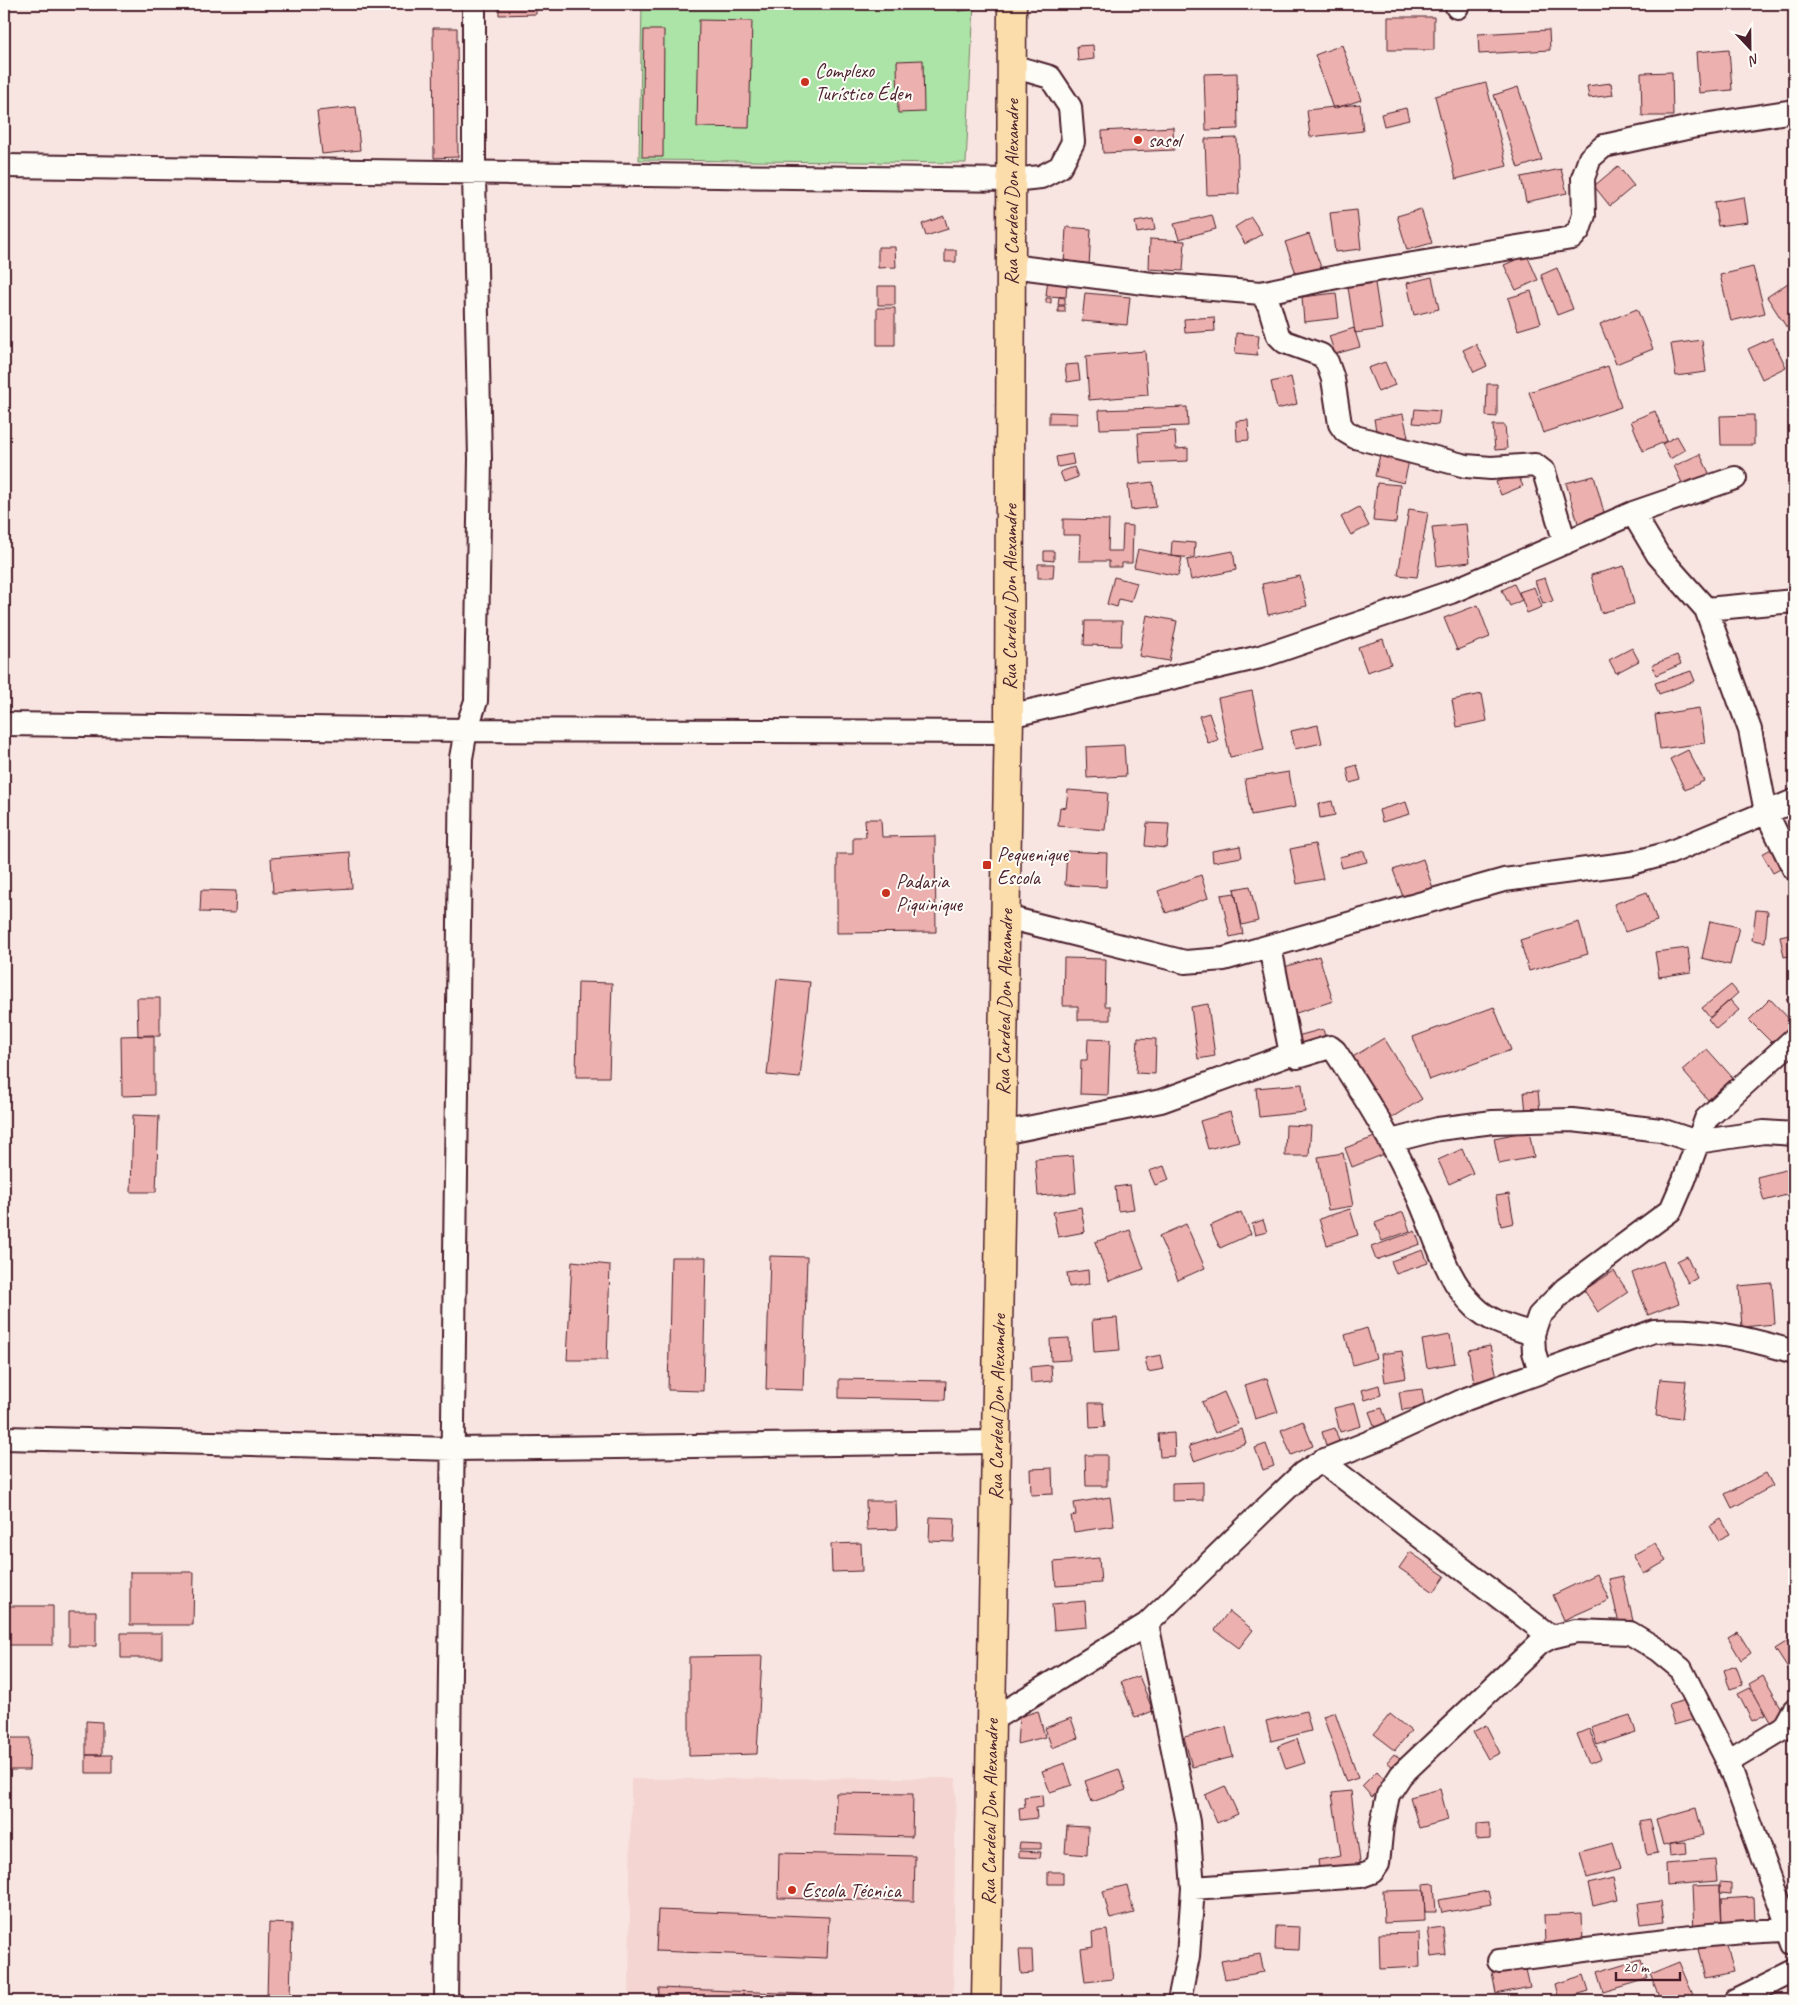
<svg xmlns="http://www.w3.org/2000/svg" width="1798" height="2005" font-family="Caveat,sans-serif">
  <rect width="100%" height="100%" fill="#f8e5e1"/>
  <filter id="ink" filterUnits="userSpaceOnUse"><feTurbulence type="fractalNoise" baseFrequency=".02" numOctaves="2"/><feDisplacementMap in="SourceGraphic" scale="10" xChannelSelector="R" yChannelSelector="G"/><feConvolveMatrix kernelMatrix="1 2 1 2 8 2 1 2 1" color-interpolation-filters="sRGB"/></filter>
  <g filter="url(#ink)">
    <!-- built -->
    <path fill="#f4d5d2" d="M956,1778L953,2001H629L631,1779Z"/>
    <!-- green -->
    <path fill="#ace3a6" stroke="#7b8168" d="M642,4H974L966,163L639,160Z"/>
    <!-- building -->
    <path fill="#ecb0ae" stroke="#4a1f2b" d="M499,4H536V14L499,15Z
      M957,4H971V10L958,11Z
      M1388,17H1434V50H1388Z
      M699,20L752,21L749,128L697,127Z
      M433,28H457L458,157L434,158Z
      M644,30H664L663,157H642Z
      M1549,30L1550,50L1479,54L1478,34Z
      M1093,45L1094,59L1078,61L1077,46Z
      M1342,45L1361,100L1333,109L1315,55Z
      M1729,49L1732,90L1699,93L1696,52Z
      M923,60L924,112L898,113L897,61Z
      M1672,72L1673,116H1642L1641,73Z
      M1237,73L1238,129L1206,130L1204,74Z
      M1486,83L1507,166L1456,179L1435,96Z
      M1611,83L1613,95L1589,98L1587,86Z
      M1518,87L1542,160L1518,168L1494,95Z
      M1360,104L1363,131L1310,137L1307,110Z
      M356,107L360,150L322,154L317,111Z
      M1406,108L1409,120L1384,126L1381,114Z
      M1173,127L1174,150L1103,153L1102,131Z
      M1237,138L1239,194L1207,195L1205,139Z
      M1618,166L1634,186L1610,206L1594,186Z
      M1561,169L1567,193L1526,202L1521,177Z
      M1744,197L1748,222L1718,226L1714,202Z
      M1421,209L1432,243L1407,250L1397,216Z
      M1357,210L1361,249L1335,252L1330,213Z
      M1212,215L1216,229L1179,239L1174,224Z
      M944,216L948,229L926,236L922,224Z
      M1251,217L1262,234L1245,244L1235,227Z
      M1153,219L1155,230L1137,233L1135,222Z
      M1066,227L1091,229L1089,267L1064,265Z
      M1309,234L1322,270L1298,279L1285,242Z
      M1150,239L1185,241L1183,271L1149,269Z
      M878,247H895L896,267L878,268Z
      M945,250H956V262H945Z
      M1527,255L1538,280L1516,290L1504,265Z
      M1753,267L1765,313L1731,321L1720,275Z
      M1557,268L1573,309L1557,315L1541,275Z
      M1432,277L1439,309L1414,315L1407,283Z
      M1048,278L1067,279L1066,297L1046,296Z
      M1794,279V323L1787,328L1767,297Z
      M1375,283L1382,329L1355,333L1348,287Z
      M878,286H895V305H878Z
      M1531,291L1541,323L1518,330L1508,298Z
      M1085,293L1130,297L1127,325L1082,321Z
      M1336,293L1339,318L1304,322L1302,297Z
      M1059,297L1065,298V305H1058Z
      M1046,298H1051V303H1046Z
      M1058,306H1065V312H1058Z
      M877,308H895V345H877Z
      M1637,309L1653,349L1616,364L1600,324Z
      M1214,317L1215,331L1185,333L1184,319Z
      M1354,328L1360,347L1335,354L1329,336Z
      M1236,333L1259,335L1257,355L1235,353Z
      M1772,338L1786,367L1762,379L1748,349Z
      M1702,340L1706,372L1676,376L1671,344Z
      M1476,344L1487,366L1474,372L1463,350Z
      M1145,351L1148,395L1089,400L1086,356Z
      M1385,362L1395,385L1378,392L1368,368Z
      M1078,364L1080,380L1067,382L1065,365Z
      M1608,366L1621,407L1543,433L1529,392Z
      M1291,377L1297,404L1277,409L1271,382Z
      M1487,384H1497V417L1486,416Z
      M1187,407L1188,426L1100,429L1099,410Z
      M1415,409L1440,411L1438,425L1413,423Z
      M1655,411L1667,441L1643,451L1631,421Z
      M1049,412L1077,413V424H1049Z
      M1403,414L1408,437L1378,442L1374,419Z
      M1754,415V445H1721L1720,416Z
      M1248,420L1249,440L1237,441L1236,421Z
      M1493,425H1505L1507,449L1495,450Z
      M1175,431L1176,449L1188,448V461L1140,463L1138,433Z
      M1677,436L1685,450L1670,459L1662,444Z
      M1072,454L1074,464L1058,467L1056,457Z
      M1700,454L1711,477L1685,489L1674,466Z
      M1380,455L1409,461L1404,483L1375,476Z
      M1074,467L1078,477L1064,482L1060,472Z
      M1517,474L1523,486L1501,495L1496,482Z
      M1594,476L1605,516L1578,523L1566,483Z
      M1153,482L1156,507L1131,510L1128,485Z
      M1377,483L1400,485L1396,523L1373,521Z
      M1359,507L1369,526L1351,535L1341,517Z
      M1409,509L1428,512L1417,577L1398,575Z
      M1063,519L1109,520L1108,551H1122L1123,525L1133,526L1132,563H1122V567H1109V561H1079L1080,535H1063Z
      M1466,524L1470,562L1437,566L1432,527Z
      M1172,541L1195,543L1194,558L1171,556Z
      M1138,549L1182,558L1178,576L1134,567Z
      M1044,551H1054V561L1044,560Z
      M1233,551L1236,570L1191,580L1187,560Z
      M1038,564H1054L1053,578H1038Z
      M1624,566L1634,604L1601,613L1591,575Z
      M1300,576L1307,606L1268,615L1262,584Z
      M1114,577L1137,583L1131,602L1119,599L1117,607L1107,604Z
      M1545,578L1553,601L1543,604L1535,581Z
      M1514,584L1522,600L1510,606L1502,590Z
      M1534,587L1542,607L1527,613L1519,592Z
      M1478,605L1490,637L1457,650L1444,618Z
      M1147,615L1177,621L1169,661L1139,656Z
      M1085,621H1122L1121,646L1084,645Z
      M1383,639L1391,664L1367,672L1358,647Z
      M1632,648L1639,661L1616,673L1609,660Z
      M1677,655L1681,664L1656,675L1652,665Z
      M1691,671L1695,681L1659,694L1655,683Z
      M1252,691L1264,750L1230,757L1218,698Z
      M1482,694L1487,721L1457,727L1452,700Z
      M1699,708L1705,743L1660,749L1655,715Z
      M1209,713L1218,740L1208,743L1199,716Z
      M1318,725L1322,743L1295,749L1291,731Z
      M1124,745L1126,776L1087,778L1086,747Z
      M1688,750L1704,781L1685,790L1670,759Z
      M1357,765L1361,780L1350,783L1347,768Z
      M1289,772L1295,807L1251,815L1245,779Z
      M1068,790L1108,793L1105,830L1058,826L1060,807L1066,808Z
      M1332,801L1335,815L1320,818L1318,804Z
      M1406,802L1410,814L1382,822L1379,810Z
      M865,819H881L882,837L935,836L936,932L837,933V854H853V837H866Z
      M1147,823L1169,824L1167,848L1145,846Z
      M1315,844L1323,879L1297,884L1290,849Z
      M1240,846L1242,857L1213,862L1212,851Z
      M1773,848L1784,867L1773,873L1762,854Z
      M1067,851L1107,853L1106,887L1065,885Z
      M1364,851L1367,862L1342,868L1339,857Z
      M350,852L352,888L273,893L271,858Z
      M1423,859L1434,891L1405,902L1393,870Z
      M1201,875L1208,898L1166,913L1158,891Z
      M1250,886L1258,921L1242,925L1234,889Z
      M201,890L236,891L235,913L200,912Z
      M1647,892L1657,921L1625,932L1614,904Z
      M1235,893L1243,934L1230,937L1221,895Z
      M1756,910L1768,911L1765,942L1752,940Z
      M1710,921L1739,927L1730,965L1702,958Z
      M1579,922L1588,954L1529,971L1520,940Z
      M1794,933V955L1784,957L1780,936Z
      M1688,948L1691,972L1659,977L1655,952Z
      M1319,956L1333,1001L1287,1016L1272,971Z
      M1064,958L1106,959L1105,1006H1110V1020H1078V1006H1063Z
      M777,979L810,982L800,1078L767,1075Z
      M578,982L612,983L609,1077H576Z
      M1731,985L1738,993L1710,1018L1702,1008Z
      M1794,992V1008L1786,1000Z
      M137,998H160V1036H138Z
      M1770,999L1794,1024L1773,1044L1749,1020Z
      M1730,1000L1739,1010L1716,1029L1708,1019Z
      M1208,1004L1215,1056L1198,1059L1191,1007Z
      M1494,1007L1511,1050L1429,1080L1413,1037Z
      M1323,1029L1327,1044L1294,1054L1290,1038Z
      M154,1035V1095L122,1096L121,1036Z
      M1138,1038L1156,1039L1155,1074L1136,1073Z
      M1384,1038L1422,1099L1389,1120L1351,1058Z
      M1088,1039L1110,1040L1108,1095L1080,1094L1081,1060H1087Z
      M1707,1049L1733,1078L1708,1100L1682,1070Z
      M1302,1084L1305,1112L1259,1117L1256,1088Z
      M1538,1091L1540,1112L1526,1114L1524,1092Z
      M1230,1112L1239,1141L1208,1149L1200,1121Z
      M133,1115L159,1116L156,1192H131Z
      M1286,1125L1311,1126L1309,1156H1285Z
      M1529,1131L1534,1157L1499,1164L1494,1138Z
      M1380,1135L1387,1153L1352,1167L1345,1148Z
      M1462,1149L1473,1173L1449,1184L1438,1160Z
      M1343,1153L1353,1206L1328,1210L1318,1157Z
      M1073,1156L1076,1193L1038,1196L1035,1159Z
      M1164,1166L1169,1180L1155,1185L1149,1171Z
      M1789,1169L1794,1193L1764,1201L1757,1177Z
      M1130,1185L1134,1209L1118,1211L1115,1187Z
      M1509,1194L1514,1223L1501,1226L1496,1196Z
      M1081,1207L1085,1232L1058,1237L1053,1212Z
      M1350,1209L1358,1235L1327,1245L1319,1219Z
      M1241,1212L1251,1234L1220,1248L1210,1226Z
      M1403,1212L1410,1231L1382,1241L1375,1223Z
      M1263,1220L1267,1232L1255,1235L1252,1224Z
      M1186,1224L1205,1268L1178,1280L1159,1236Z
      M1130,1230L1144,1269L1109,1281L1095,1242Z
      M1415,1231L1420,1244L1376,1260L1371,1247Z
      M1423,1250L1428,1263L1396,1274L1391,1261Z
      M770,1256L807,1257L803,1390L766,1389Z
      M1687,1256L1697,1278L1688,1283L1677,1261Z
      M671,1257H706L703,1391L668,1390Z
      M572,1261L610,1265L607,1360H567Z
      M1663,1261L1679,1303L1648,1315L1632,1273Z
      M1088,1270L1089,1284L1069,1287L1067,1273Z
      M1614,1271L1628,1292L1598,1312L1584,1290Z
      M1772,1283L1775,1324L1742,1327L1739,1286Z
      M1117,1318L1120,1350L1094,1352L1092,1320Z
      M1367,1328L1376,1358L1353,1365L1345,1335Z
      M1450,1335L1455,1363L1427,1368L1422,1340Z
      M1069,1338L1070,1360L1051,1361L1050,1339Z
      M1490,1346L1497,1377L1474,1382L1468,1350Z
      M1402,1351L1406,1378L1385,1382L1381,1354Z
      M1161,1355L1164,1369L1148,1372L1145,1358Z
      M1051,1365L1052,1381L1031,1383L1030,1367Z
      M1267,1378L1278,1412L1255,1419L1245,1385Z
      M839,1379L946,1381L945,1400L839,1398Z
      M1660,1379L1686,1381L1682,1419L1656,1416Z
      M1379,1385L1381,1395L1365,1400L1362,1390Z
      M1422,1389L1425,1407L1402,1410L1399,1392Z
      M1224,1392L1238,1424L1215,1433L1202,1402Z
      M1089,1403H1103L1105,1427L1090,1428Z
      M1355,1403L1361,1426L1340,1432L1334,1408Z
      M1382,1408L1389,1428L1377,1433L1369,1412Z
      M1303,1421L1313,1446L1291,1455L1281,1430Z
      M1335,1428L1341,1448L1328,1452L1322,1432Z
      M1242,1429L1246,1443L1194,1461L1189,1446Z
      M1174,1433L1175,1456L1160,1457L1158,1434Z
      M1266,1444L1274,1466L1263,1470L1255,1448Z
      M1085,1455H1107V1486H1086Z
      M1052,1468L1053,1494L1031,1495L1030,1469Z
      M1766,1473L1773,1486L1732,1508L1725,1494Z
      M1203,1482V1500L1172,1501V1483Z
      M1110,1497L1114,1526L1074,1532L1071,1516L1076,1515L1074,1503Z
      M866,1501H896L897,1529L867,1530Z
      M930,1517L955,1518L954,1542L929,1541Z
      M1721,1519L1730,1534L1718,1540L1710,1526Z
      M861,1543L862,1571L832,1572L831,1544Z
      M1655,1543L1666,1561L1644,1574L1633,1555Z
      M1410,1552L1445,1576L1434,1592L1399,1568Z
      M1099,1558L1101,1583L1056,1586L1054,1562Z
      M130,1572H194L193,1625H130Z
      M1597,1574L1609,1600L1564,1620L1553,1595Z
      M1623,1576L1633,1621L1619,1624L1609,1579Z
      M1085,1601L1087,1627L1054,1630L1052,1604Z
      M4,1606H53V1645H4Z
      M69,1611H96V1646H69Z
      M1229,1611L1253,1630L1239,1648L1215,1630Z
      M1738,1632L1751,1653L1741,1660L1728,1638Z
      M121,1633H162V1658H121Z
      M1794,1637V1678L1775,1649Z
      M762,1656L757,1754L689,1756V1657Z
      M1736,1666L1743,1685L1730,1689L1724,1670Z
      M1139,1676L1153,1711L1135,1718L1121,1682Z
      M1763,1676L1785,1714L1770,1722L1749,1684Z
      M1750,1688L1765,1715L1752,1721L1738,1694Z
      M1689,1699L1695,1719L1674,1725L1668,1705Z
      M1038,1711L1045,1737L1017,1744L1019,1717Z
      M1306,1711L1311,1731L1271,1741L1266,1721Z
      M1335,1712L1358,1778L1346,1782L1323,1716Z
      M1390,1714L1411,1731L1395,1750L1374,1734Z
      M1630,1715L1636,1732L1597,1745L1591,1727Z
      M1071,1718L1078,1738L1052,1748L1045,1728Z
      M86,1721L102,1722V1755H86Z
      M1486,1725L1500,1753L1488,1759L1473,1732Z
      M1226,1727L1233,1757L1192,1767L1184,1737Z
      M1589,1729L1601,1759L1589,1764L1577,1734Z
      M4,1738H30L29,1770H4Z
      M1297,1739L1305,1763L1286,1769L1278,1746Z
      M1394,1754L1406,1764L1399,1772L1387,1762Z
      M86,1755H112V1773H86Z
      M1065,1763L1072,1785L1050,1792L1042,1771Z
      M1119,1769L1126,1790L1092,1802L1085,1781Z
      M1377,1771L1388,1783L1372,1797L1362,1786Z
      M1225,1786L1238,1814L1217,1823L1205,1795Z
      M1440,1789L1448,1820L1419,1828L1410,1797Z
      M1351,1791L1361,1870L1320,1876L1318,1860L1341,1856L1332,1793Z
      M836,1793L913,1794L912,1837L835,1835Z
      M1042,1795L1043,1807L1036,1808L1037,1818L1020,1820L1019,1808L1025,1807L1024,1797Z
      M1696,1808L1703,1835L1663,1845L1656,1819Z
      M1650,1819L1658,1853L1647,1855L1640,1821Z
      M1490,1823V1839L1476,1840V1824Z
      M1067,1826L1088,1827L1087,1855L1065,1853Z
      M1020,1842L1041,1843V1849H1019Z
      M1686,1842L1687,1854L1670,1856L1669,1843Z
      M1613,1843L1621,1869L1587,1878L1580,1852Z
      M1019,1851L1041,1852L1040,1858L1019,1857Z
      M779,1853L915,1856L914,1901L778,1898Z
      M1715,1860L1717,1881L1667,1885L1666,1864Z
      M1048,1872H1063V1884H1048Z
      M1613,1878L1618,1899L1593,1905L1588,1884Z
      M1720,1882L1731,1883V1894L1720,1893Z
      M1434,1883L1436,1912H1425L1423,1884Z
      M1127,1885L1134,1913L1110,1919L1103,1891Z
      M1720,1885L1722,1931L1694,1932L1692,1886Z
      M1424,1890L1425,1921L1384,1923L1383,1891Z
      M1488,1891L1491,1904L1442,1913L1439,1900Z
      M1754,1897L1755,1922L1722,1924L1721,1899Z
      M1661,1901L1664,1921L1641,1924L1638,1904Z
      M658,1910L829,1917L827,1958L656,1951Z
      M1582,1913L1583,1944L1545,1945L1544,1915Z
      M269,1923L292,1924L290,1997H267Z
      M1276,1926L1300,1927L1299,1950L1275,1949Z
      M1443,1927L1446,1955L1432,1957L1428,1929Z
      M1107,1930L1113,1979L1085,1982L1081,1949L1093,1947L1092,1932Z
      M1419,1933L1420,1967L1380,1969L1379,1934Z
      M1726,1942L1734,1973L1705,1979L1698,1949Z
      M1019,1950H1032L1033,1973L1021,1974Z
      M1260,1954L1264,1972L1225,1979L1221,1961Z
      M1641,1959L1647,1979L1603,1992L1597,1972Z
      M1679,1962L1693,1995L1679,2001H1661L1650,1974Z
      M1525,1965L1530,1987L1496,1994L1492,1972Z
      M1584,1975L1589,1991L1559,2000L1555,1984Z
      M659,1988L829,1995L828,2001H658Z
      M1045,1998V2001H1018L1017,1999Z"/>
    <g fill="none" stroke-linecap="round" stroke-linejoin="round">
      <defs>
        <path id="minor" d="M1457,4V7
          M4,166L1011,180L1041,177L1060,167L1073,142L1070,107L1050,77L1012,66
          M1011,266L1152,284L1261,293L1346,275L1572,238L1579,230L1584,215L1583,178L1590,158L1604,146L1691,127L1794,111
          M1261,293L1269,305L1278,335L1285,342L1321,355L1327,362L1333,379L1340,424L1345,431L1355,437L1466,466L1491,468L1535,465L1544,472L1565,543
          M1633,513L1658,555L1706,609L1750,730L1766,812L1794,869
          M1706,609L1794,601
          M1009,716L1260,657L1451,592L1633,513L1735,478
          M4,724L466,730L1008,732
          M1006,917L1185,962L1224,959L1504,880L1632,863L1669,853L1794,801
          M1270,947L1291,1054L1297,1057L1330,1047L1335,1051C1365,1097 1393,1142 1416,1192C1434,1229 1444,1278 1475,1307C1490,1322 1512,1327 1533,1334
          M1002,1133L1161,1101L1291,1054
          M1391,1141L1438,1129L1493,1122L1572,1120L1661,1130L1697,1142L1764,1132L1794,1134
          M1540,1371L1534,1352L1533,1334L1539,1316L1565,1289L1671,1210L1684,1180L1706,1119L1794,1039
          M4,1438L454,1449L996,1442
          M1322,1461L1551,1637
          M1147,1624L1188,1822L1193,1888L1188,1956L1179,2001
          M990,1721L1147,1624L1262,1512L1303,1473L1322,1461L1385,1436L1466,1399L1654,1331C1702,1328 1748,1338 1794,1352
          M1728,1762L1784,1728L1794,1710
          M1193,1888L1361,1876L1372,1872L1378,1864L1382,1824L1388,1795L1401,1775L1540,1643L1551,1637L1576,1631L1630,1633L1658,1650L1681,1669L1728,1762L1794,1944
          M1499,1961C1596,1950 1692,1933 1789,1930
          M446,2001L461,758L466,730L476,701L480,459L474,174V4
          M1735,2001L1794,1972"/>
        <g id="major">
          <path id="s1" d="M986,2001L1009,716L1012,4"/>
        </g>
      </defs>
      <!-- minor casing -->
      <use href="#minor" stroke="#4a1f2b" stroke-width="26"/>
      <!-- major casing -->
      <use href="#major" stroke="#4a1f2b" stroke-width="31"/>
      <!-- minor -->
      <use href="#minor" stroke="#fdfcf7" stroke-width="22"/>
      <!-- major -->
      <use href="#major" stroke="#fbddab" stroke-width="28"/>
    </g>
  </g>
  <!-- markers -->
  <g fill="#c8321e" stroke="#fdfcf7" stroke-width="2">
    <circle cx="805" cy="82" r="5"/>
    <circle cx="1138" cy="140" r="5"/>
    <rect x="982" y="860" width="10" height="10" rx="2.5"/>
    <circle cx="886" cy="893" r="5"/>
    <circle cx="792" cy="1890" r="5"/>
  </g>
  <g text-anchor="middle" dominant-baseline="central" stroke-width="4" stroke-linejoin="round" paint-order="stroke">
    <!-- poi labels -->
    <g font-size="20" fill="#4a1f2b" stroke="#fdfcf7" text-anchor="start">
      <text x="815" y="70">Complexo<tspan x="815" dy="23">Turístico Éden</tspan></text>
      <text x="1148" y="140">sasol</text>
      <text x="997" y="854">Pequenique<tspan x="997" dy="23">Escola</tspan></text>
      <text x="896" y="881">Padaria<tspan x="896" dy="23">Piquinique</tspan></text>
      <text x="802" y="1890">Escola Técnica</text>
    </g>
    <!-- street labels -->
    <g font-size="20" fill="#4a1f2b" stroke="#fdfcf7">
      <text stroke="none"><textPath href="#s1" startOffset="1809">Rua Cardeal Don Alexamdre</textPath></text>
      <text stroke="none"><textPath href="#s1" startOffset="1404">Rua Cardeal Don Alexamdre</textPath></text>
      <text stroke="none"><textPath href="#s1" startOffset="999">Rua Cardeal Don Alexamdre</textPath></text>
      <text stroke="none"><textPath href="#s1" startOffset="594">Rua Cardeal Don Alexamdre</textPath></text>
      <text stroke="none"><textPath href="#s1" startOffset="189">Rua Cardeal Don Alexamdre</textPath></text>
    </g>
  </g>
  <!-- margin -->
  <rect width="1798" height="2005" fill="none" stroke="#fdfcf7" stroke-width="20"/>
  <rect x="10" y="10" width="1778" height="1985" fill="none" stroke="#4a1f2b" stroke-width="2" filter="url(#ink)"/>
  <!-- north arrow -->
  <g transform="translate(1750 48) rotate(158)" stroke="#fdfcf7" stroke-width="4" paint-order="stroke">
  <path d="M0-4L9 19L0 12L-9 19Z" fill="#4a1f2b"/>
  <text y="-8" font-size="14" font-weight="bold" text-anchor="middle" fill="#4a1f2b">N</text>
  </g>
  <!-- scale -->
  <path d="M1616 1972v8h64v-8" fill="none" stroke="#4a1f2b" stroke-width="2.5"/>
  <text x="1623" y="1972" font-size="15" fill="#4a1f2b" stroke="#fdfcf7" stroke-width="4" paint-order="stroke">20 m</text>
</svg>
